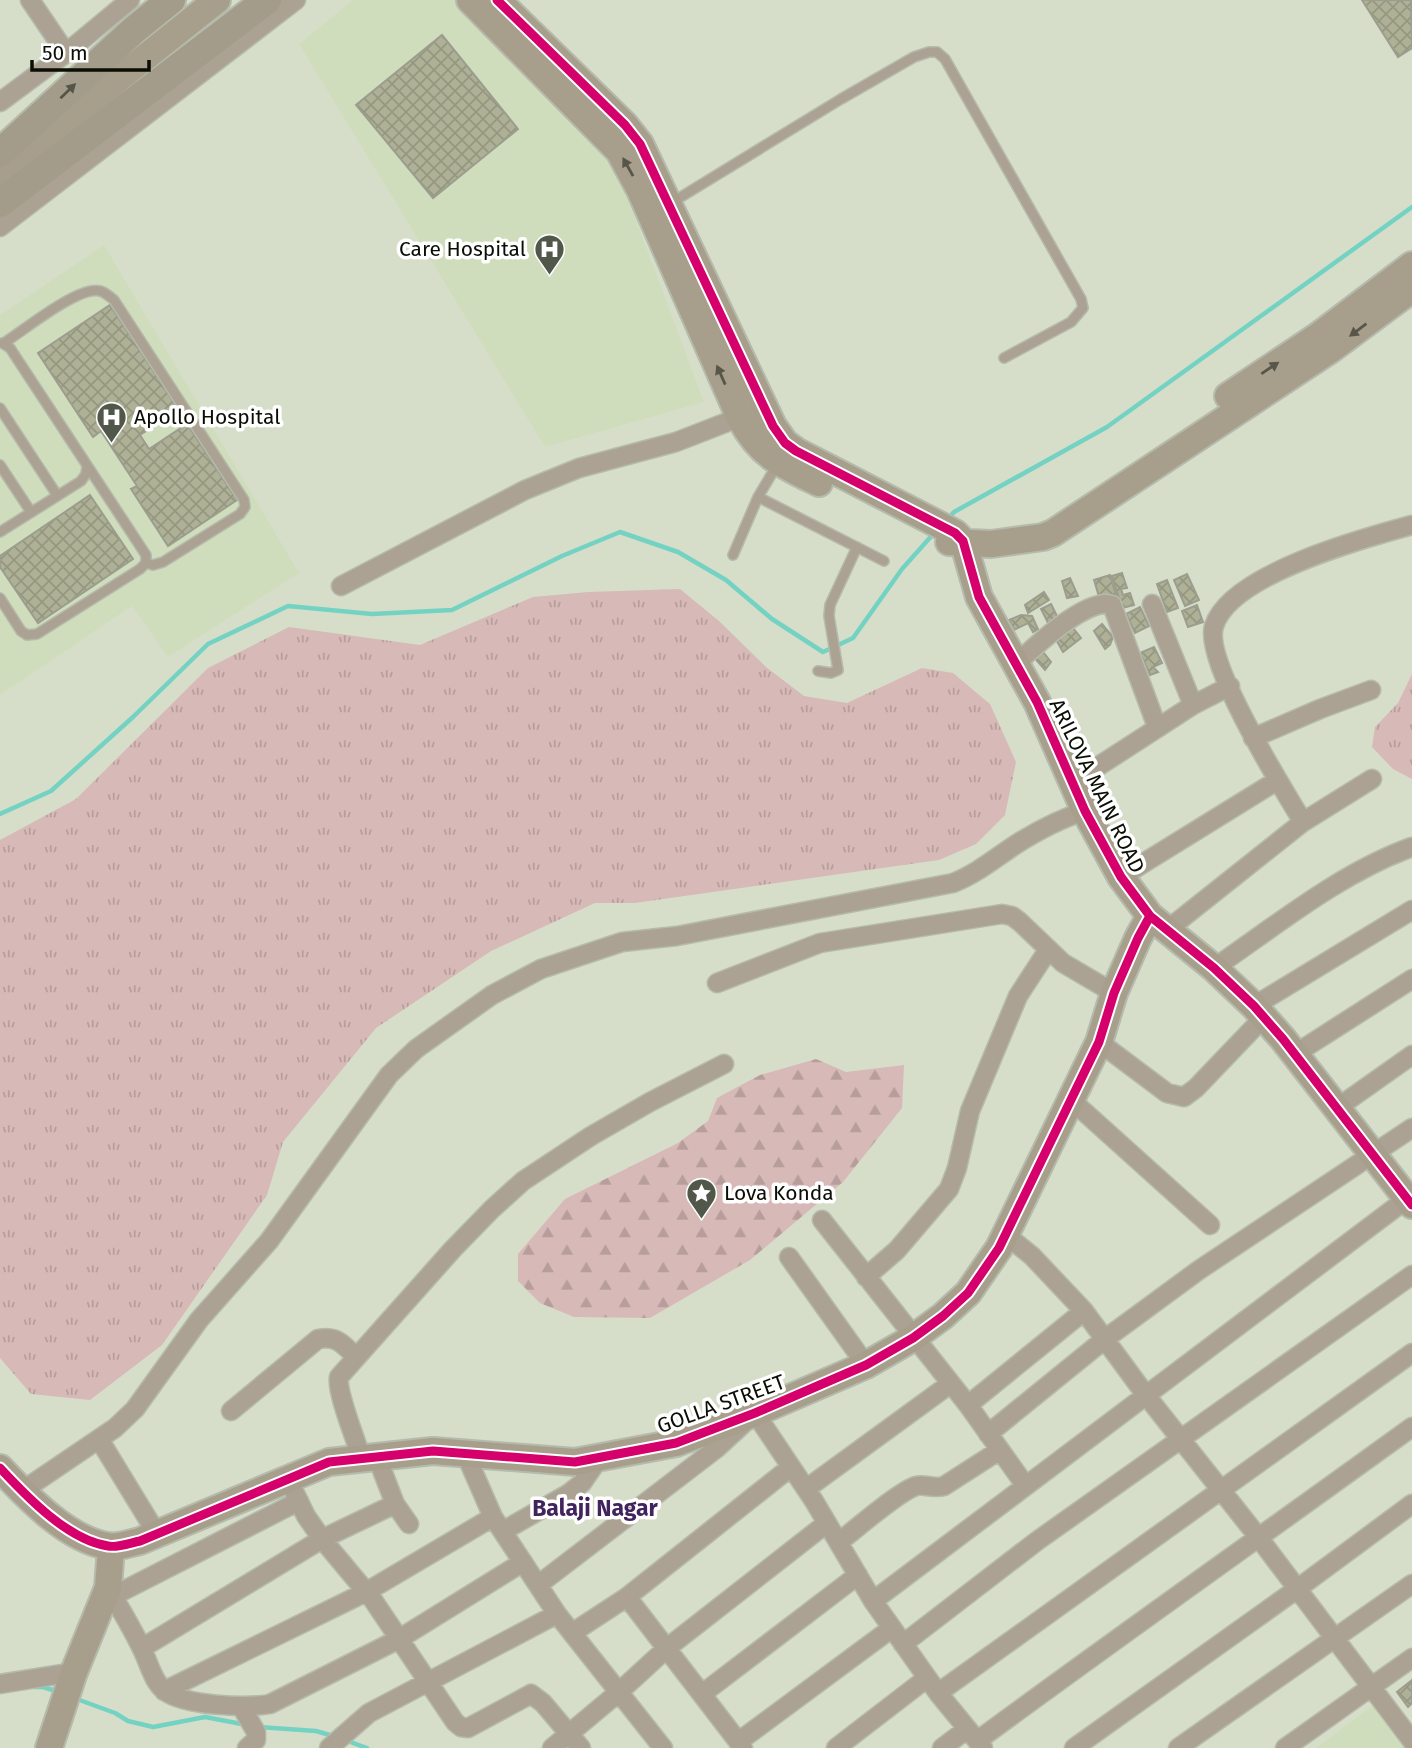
<svg xmlns="http://www.w3.org/2000/svg" width="1412" height="1748" font-family="'Fira Sans',sans-serif">
  <defs>
    <pattern id="grass-tufts" width="24" height="20" patternUnits="userSpaceOnUse" patternTransform="scale(1.75)"><rect width="24" height="20" fill="#d7b9b7"/><path d="M3 7l-1-3M5 7V3M7 7l1-3M15 17l-1-3M17 17v-4M19 17l1-3" fill="none" stroke="#b79e9c"/></pattern>
    <pattern id="forest-firs" width="22" height="20" patternUnits="userSpaceOnUse" patternTransform="scale(1.75)"><rect width="22" height="20" fill="#d7b9b7"/><path d="M5 1l3.5 6h-7zM16 11l3.5 6h-7z" fill="#b79e9c"/></pattern>
    <pattern id="building-cross-hatch" width="8" height="8" patternUnits="userSpaceOnUse" patternTransform="scale(1.75)"><rect width="8" height="8" fill="#afb197"/><path d="M0 0l8 8M0 8l8-8" fill="none" stroke="#959780"/></pattern>
  </defs>
  <rect width="100%" height="100%" fill="#d6deca"/>
  <!-- built -->
  <path fill="#d0ddbc" d="M353,0H458L610,150L704,402L545,447L299,44Z
    M104,245L299,573L168,657L132,606L0,695V315Z
    M1378,1702L1412,1748H1316Z"/>
  <!-- grass -->
  <path fill="url(#grass-tufts)" d="M680,589L719,621L766,667L804,696L847,703L922,668L953,673L990,704L1016,762L1005,815L976,844L939,860L635,903H595L491,951L376,1028L283,1142L267,1195L162,1345L90,1400L31,1394L0,1358V840L76,799L208,668L289,627L420,645L533,597L588,592Z
    M1412,674V779L1393,769L1372,747L1375,727L1398,703Z"/>
  <!-- forest -->
  <path fill="url(#forest-firs)" d="M816,1059L846,1072L904,1065L902,1108L843,1182L750,1260L650,1318L574,1317L540,1303L518,1281V1254L565,1199L678,1143L708,1121L717,1098L760,1075Z"/>
  <g fill="none" stroke-linecap="round" stroke-linejoin="round">
    <!-- stream -->
    <path stroke="#74d2c2" stroke-width="4.5" d="M949,518L954,512L1107,427L1412,207
      M0,814L51,791L133,717L208,644L288,606L372,614L452,610L562,556L620,532L678,552L726,580L772,619L823,652L853,638L902,569L935,532
      M34,1687H43L59,1692
      M74,1698L115,1713L128,1721L153,1727L205,1717L247,1725
      M259,1727L316,1731L333,1736
      M345,1740L367,1748"/>
  </g>
  <!-- building -->
  <path fill="url(#building-cross-hatch)" stroke="#9b9e8e" stroke-width="2" d="M1362,0H1411L1412,48L1398,57Z
    M442,35L518,129L433,198L356,105Z
    M110,305L179,410L140,435L149,449L187,424L237,500L168,546L131,489L137,486L101,431L93,437L38,353Z
    M90,495L133,559L38,623L0,567V556Z
    M1122,573L1127,588L1121,589L1123,595L1130,593L1134,605L1122,608L1112,576Z
    M1187,574L1199,600L1185,606L1174,580Z
    M1110,575L1116,595L1100,600L1094,580Z
    M1070,578L1078,596L1067,598L1062,581Z
    M1167,580L1178,608L1167,612L1157,584Z
    M1044,592L1049,600L1028,613L1025,605Z
    M1051,604L1059,620L1049,625L1041,609Z
    M1197,605L1203,622L1188,627L1182,611Z
    M1140,607L1149,626L1135,633L1126,614Z
    M1021,615L1032,616L1038,629L1033,632L1028,623L1014,630L1009,620Z
    M1070,624L1081,638L1063,652L1054,636Z
    M1102,624L1113,637L1110,645L1105,649L1094,631Z
    M1154,647L1162,663L1153,667L1158,672L1150,675L1140,653Z
    M1040,648L1051,662L1045,670L1032,655Z
    M1412,1680V1703L1408,1707L1397,1692Z"/>
  <g fill="none" stroke-linecap="round" stroke-linejoin="round">
    <defs>
      <path id="lane" d="M671,203L841,99L914,57L929,52H937L945,59L1081,299L1083,308L1071,322L1004,358
        M4,343C23,331 79,285 100,291C105,292 110,297 114,300L244,500L245,507L240,514L163,562L153,565L146,563
        M0,408L57,495
        M0,465L31,512
        M758,497L884,561
        M0,532L81,481L86,474L87,466
        M733,555L758,497L777,465
        M0,598L21,631L27,635L37,634L140,569L146,563V555L10,348L2,343
        M818,671L831,673L838,670L829,616L830,605L857,547"/>
      <path id="street" d="M30,0L66,53
        M0,102L66,53L130,0
        M0,227L296,0
        M341,586L525,490L579,468L676,442L748,414
        M1016,664C1033,648 1088,596 1112,605L1157,727
        M1193,705L1230,686
        M1253,738L1320,709L1371,690
        M1074,782L1193,705L1152,604
        M1303,822C1283,789 1203,660 1214,626C1230,574 1364,538 1412,525
        M1121,877L1278,780
        M1167,930L1303,822L1372,779
        M1214,968C1277,925 1340,873 1412,847
        M717,983L820,943L1002,914L1012,916L1020,922L1063,963L1114,993
        M1254,1006L1412,910
        M1099,1042L1167,1093L1184,1097L1196,1088L1264,1017
        M1295,1054L1412,979
        M1070,1099L1210,1225
        M1337,1108L1412,1055
        M822,1220L968,1405L1025,1485
        M1006,1235L1032,1256L1084,1311L1145,1394L1259,1538L1412,1741
        M789,1257L866,1365
        M866,1277L897,1250L949,1189L957,1168L970,1111L1018,996L1048,950
        M968,1405L1084,1311
        M231,1411L318,1339C337,1336 342,1343 355,1356
        M988,1434L1105,1339L1199,1270L1412,1128
        M99,1439L157,1534
        M465,1453L493,1517L557,1614L663,1748
        M377,1457L395,1504L409,1524
        M361,1458C356,1439 336,1392 339,1377L453,1249L492,1209L523,1181L591,1136L650,1102L724,1064
        M288,1479L306,1516L322,1539L373,1600L455,1722L461,1727L468,1728L531,1694L543,1703L581,1748
        M806,1489L950,1384
        M22,1491L115,1428L135,1409L199,1320L269,1241L389,1075L416,1049L492,995L541,969L622,942L677,936L953,883C976,874 994,859 1015,845C1037,831 1059,819 1085,811
        M503,1531L568,1494L582,1483L600,1457
        M839,1542C856,1529 898,1492 916,1486C926,1484 934,1489 944,1486L1000,1450
        M538,1585L717,1448L755,1413L814,1501L873,1601L938,1693L983,1748
        M108,1588C120,1608 132,1628 142,1649C149,1663 153,1682 165,1691C185,1706 246,1708 270,1704L399,1639L523,1562
        M113,1596L299,1501
        M627,1597L743,1748
        M873,1601L1412,1195
        M572,1633L627,1597L791,1467
        M903,1644L1037,1541L1412,1275
        M142,1648L322,1539L395,1504
        M0,1684L74,1672
        M164,1691L366,1592L493,1517
        M938,1693L1412,1353
        M702,1694L858,1575
        M241,1706L256,1732V1740L247,1748
        M977,1741C1121,1635 1267,1532 1412,1427
        M738,1742L892,1628
        M329,1748L369,1713L557,1614
        M552,1748L619,1692L667,1648L827,1523
        M836,1748L927,1678
        M942,1748L967,1729
        M1074,1748L1297,1589L1412,1504
        M1178,1748L1412,1584
        M1285,1748L1412,1658"/>
      <path id="secondary" d="M470,0L619,151L640,190L740,418C760,456 782,465 819,483
        M497,0L625,125L640,144L773,426L785,443L796,451L955,533L963,541L979,597L1037,702L1085,811L1121,877L1150,916L1214,968L1254,1006L1283,1039L1412,1205
        M0,173L217,0
        M1228,396L1318,336L1412,265
        M949,542L991,544L1043,537L1053,533L1330,350L1412,289
        M0,1468C27,1497 68,1540 108,1546C118,1548 130,1543 140,1541L329,1462L433,1451L575,1462L676,1443L755,1413L866,1365L913,1338L943,1316L968,1293L999,1248L1099,1042L1114,993L1138,938L1150,916
        M49,1748L74,1672L108,1588L111,1547"/>
      <path id="primary" d="M0,153L134,30L171,0
        M0,203L267,0"/>
    </defs>
    <!-- lane casing -->
    <use href="#lane" stroke="#b5bbac" stroke-width="12"/>
    <!-- street casing -->
    <use href="#street" stroke="#b5bbac" stroke-width="21"/>
    <!-- secondary casing -->
    <use href="#secondary" stroke="#b5bbac" stroke-width="30"/>
    <!-- primary casing -->
    <use href="#primary" stroke="#b5bbac" stroke-width="32"/>
    <!-- lane -->
    <use href="#lane" stroke="#aca293" stroke-width="9"/>
    <!-- street -->
    <use href="#street" stroke="#aca293" stroke-width="18"/>
    <!-- secondary -->
    <use href="#secondary" stroke="#a79f8b" stroke-width="26"/>
    <!-- primary -->
    <use href="#primary" stroke="#a39c8a" stroke-width="28"/>
    <defs>
      <path id="cycleway" d="M497,0L625,125L640,144L773,426L785,443L796,451L955,533L963,541L979,597L1037,702L1085,811L1121,877L1150,916L1214,968L1254,1006L1283,1039L1412,1205
        M0,1468C27,1497 68,1540 108,1546C118,1548 130,1543 140,1541L329,1462L433,1451L575,1462L676,1443L755,1413L866,1365L913,1338L943,1316L968,1293L999,1248L1099,1042L1114,993L1138,938L1150,916"/>
    </defs>
    <!-- cycleway casing -->
    <use href="#cycleway" stroke="#fff" stroke-width="13"/>
    <!-- cycleway -->
    <use href="#cycleway" stroke="#d6006c" stroke-width="9"/>
  </g>
  <!-- one-way arrows -->
  <defs><path id="oneway-solid" d="M-6-.8H1V-3.2L6.5 0L1 3.2V.8H-6Z" transform="scale(1.75)"/></defs>
  <use fill="#565547" href="#oneway-solid" transform="translate(68 91) rotate(-44)"/>
  <g fill="#585648">
    <use href="#oneway-solid" transform="translate(628 167) rotate(-119)"/>
    <use href="#oneway-solid" transform="translate(1358 330) rotate(143)"/>
    <use href="#oneway-solid" transform="translate(1270 368) rotate(-34)"/>
    <use href="#oneway-solid" transform="translate(721 375) rotate(-114)"/>
  </g>
  <!-- icons -->
  <defs>
    <symbol id="hospital-pin" viewBox="-11 -11 22 30"><path d="M0 17L-7.5 6A9.5 9.5 0 1 1 7.5 6Z" fill="#515749" stroke="#fff"/><path d="M-5-5h3v3.5h4V-5h3V5h-3V1.5h-4V5h-3Z" fill="#fff"/></symbol>
    <symbol id="sight-pin" viewBox="-11 -11 22 30"><path d="M0 17L-7.5 6A9.5 9.5 0 1 1 7.5 6Z" fill="#515749" stroke="#fff"/><path d="M0-6L1.8-2.2L6-1.7L2.9 1.2L3.7 5.4L0 3.3L-3.7 5.4L-2.9 1.2L-6-1.7L-1.8-2.2Z" fill="#fff"/></symbol>
  </defs>
  <g fill-rule="evenodd">
    <use href="#hospital-pin" x="532" y="232" width="35" height="47"/>
    <use href="#hospital-pin" x="94" y="400" width="35" height="47"/>
    <use href="#sight-pin" x="684" y="1176" width="35" height="47"/>
  </g>
  <g text-anchor="middle" dominant-baseline="central" stroke-width="7" stroke-linejoin="round" paint-order="stroke">
    <!-- poi labels -->
    <g font-size="21" fill="#0a0e04" stroke="#fff" text-anchor="start">
      <text x="526" y="249" text-anchor="end">Care Hospital</text>
      <text x="134" y="417">Apollo Hospital</text>
      <text x="724" y="1193">Lova Konda</text>
    </g>
    <!-- street labels -->
    <g font-size="21" fill="#0a0e04" stroke="#fff">
      <text transform="translate(1097 786) rotate(64)">ARILOVA MAIN ROAD</text>
      <text transform="translate(721 1404) rotate(-20)">GOLLA STREET</text>
    </g>
    <!-- neighbourhood labels -->
    <g font-size="23" font-weight="bold" fill="#41245d" stroke="#fff">
      <text x="595" y="1508">Balaji Nagar</text>
    </g>
  </g>
  <!-- scale -->
  <path d="M32 60v10h117v-10" fill="none" stroke="#0a0e04" stroke-width="3.5"/>
  <text x="42" y="60" font-size="21" fill="#0a0e04" stroke="#ffffff" stroke-width="5" paint-order="stroke">50 m</text>
</svg>
